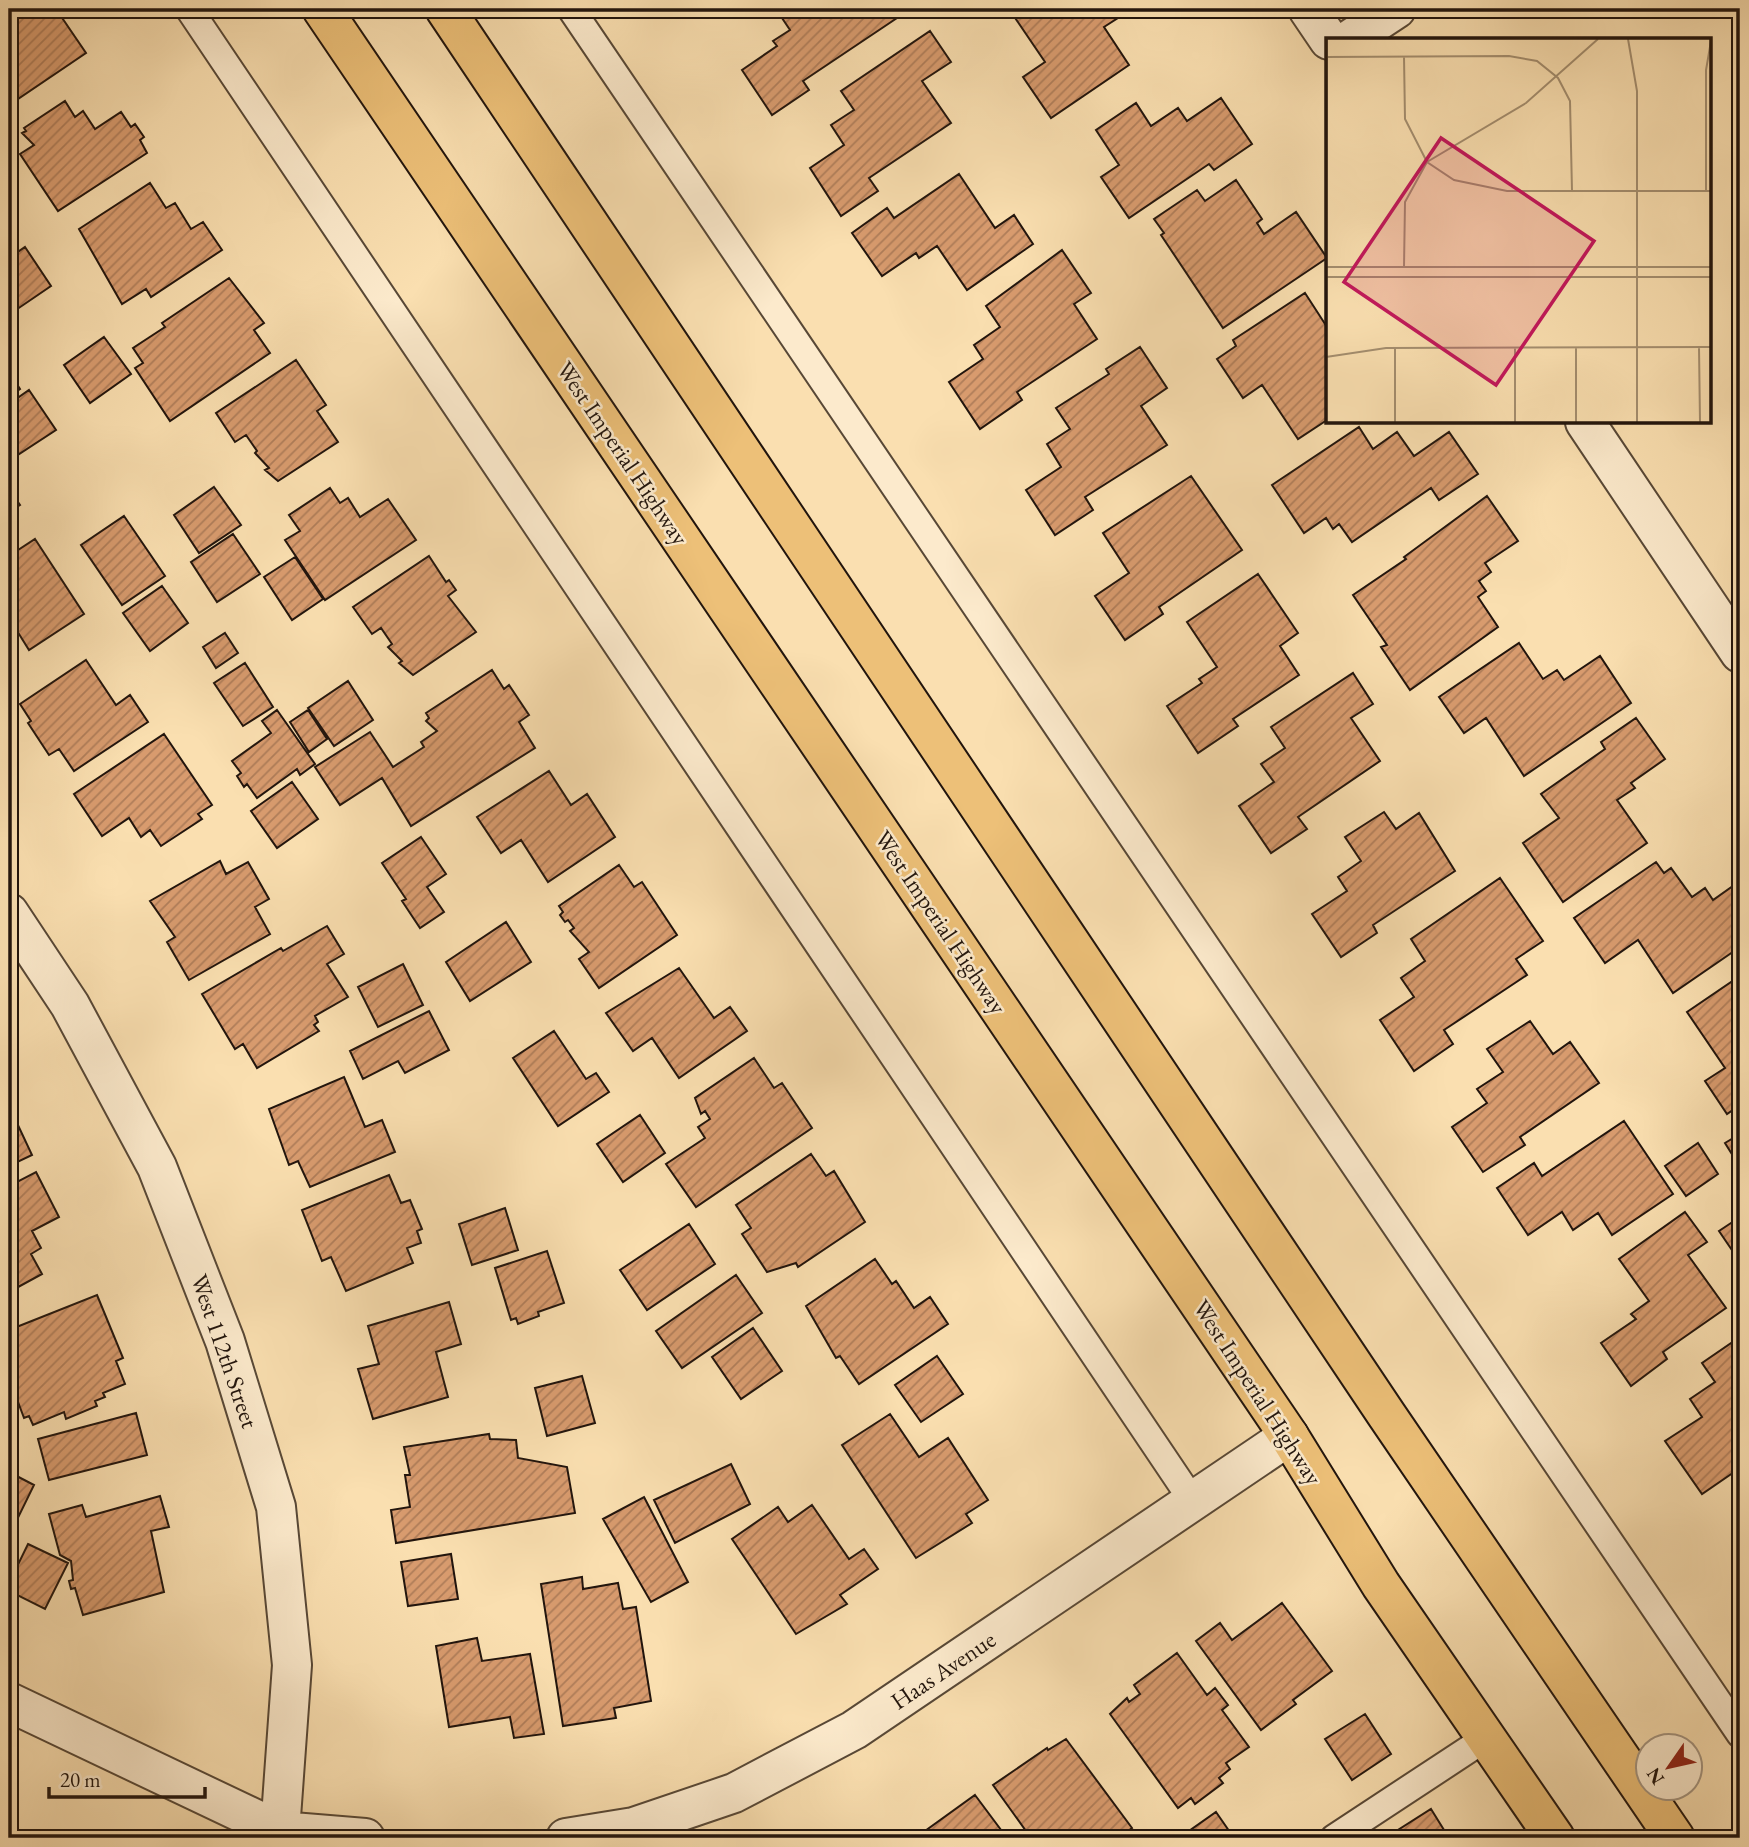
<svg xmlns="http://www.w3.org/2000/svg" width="1749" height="1847" font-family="'EB Garamond',serif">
  <defs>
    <pattern id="building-hatch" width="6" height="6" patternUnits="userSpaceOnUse" patternTransform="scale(1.75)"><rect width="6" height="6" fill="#d89b6e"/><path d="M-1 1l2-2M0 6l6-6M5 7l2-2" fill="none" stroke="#af7d59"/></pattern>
  </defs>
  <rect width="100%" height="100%" fill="#fadfb0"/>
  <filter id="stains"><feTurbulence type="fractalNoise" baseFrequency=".00286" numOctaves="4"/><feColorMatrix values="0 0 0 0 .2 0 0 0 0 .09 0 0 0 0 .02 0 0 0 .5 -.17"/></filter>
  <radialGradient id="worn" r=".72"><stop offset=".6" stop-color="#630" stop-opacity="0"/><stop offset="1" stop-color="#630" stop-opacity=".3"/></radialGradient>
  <!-- building -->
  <path fill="url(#building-hatch)" stroke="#22150d" stroke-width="2" d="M9,9H56L86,53L9,105Z
    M776,9H891L897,18L803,81L809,90L772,115L742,70L777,46L773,41L790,30Z
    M1009,9H1112L1118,18L1104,27L1129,65L1051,118L1023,77L1045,62Z
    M930,31L951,62L922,81L951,123L869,178L878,191L841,216L810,168L844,145L831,125L854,110L841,91Z
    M1221,98L1252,144L1214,170L1209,164L1129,218L1101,177L1119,165L1096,130L1136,103L1151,126L1178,108L1187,121Z
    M65,101L75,117L83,111L95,129L121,112L131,127L135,124L144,137L140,140L147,153L58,211L20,154L34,145L22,133L26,131L24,128Z
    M959,174L995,228L1014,215L1033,244L967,290L937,246L919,258L916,253L882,276L852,233L887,208L894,218Z
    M1236,180L1262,219L1257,223L1264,234L1296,212L1327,258L1223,328L1161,235L1164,233L1154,219L1197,190L1205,201Z
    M150,183L166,208L175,203L191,229L203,222L222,250L151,297L146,289L122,304L79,229Z
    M25,247L51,286L10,314L9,258Z
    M1062,250L1091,293L1074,304L1097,339L1017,392L1022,400L980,429L949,382L983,359L974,345L1000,327L986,306Z
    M229,278L264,323L254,330L270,353L170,421L135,368L143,363L133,348L165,327L162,323Z
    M1305,293L1327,327V420L1298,439L1262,385L1243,398L1217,359L1236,346L1233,340Z
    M104,337L131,374L90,403L64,365Z
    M1140,347L1167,388L1141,406L1167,445L1085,497L1093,510L1055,535L1026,490L1061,467L1047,444L1070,429L1056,408L1109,374L1106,369Z
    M296,360L326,405L317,411L338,442L278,481L265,470L269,468L255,453L257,451L246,435L235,442L216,413Z
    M9,372L20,389L9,397Z
    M29,390L56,430L13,458L9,452V404Z
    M1359,427L1373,449L1397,432L1414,456L1449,432L1478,474L1439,500L1431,488L1352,542L1339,524L1333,529L1326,518L1304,533L1272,485Z
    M1191,476L1242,550L1159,607L1163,614L1125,640L1095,596L1129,573L1103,533Z
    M9,482L12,487L9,489L20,505L9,512Z
    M214,487L241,525L199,553L174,515Z
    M330,488L340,503L348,498L360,517L388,499L416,540L325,600L285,540L300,531L289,515Z
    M1487,496L1518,541L1485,563L1491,572L1479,581L1486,591L1478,597L1498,627L1410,690L1381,647L1387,645L1353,595L1406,559L1404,557Z
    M124,516L165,576L122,605L81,545Z
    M233,534L260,574L217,602L191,562Z
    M35,539L84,614L29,650L19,634L9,639V556Z
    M429,556L446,582L449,580L456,590L448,596L476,632L413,675L399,663L402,661L388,647L392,644L381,628L372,634L353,607Z
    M295,557L323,599L292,620L264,577Z
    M1258,574L1298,633L1280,646L1299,675L1233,719L1238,726L1198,753L1167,706L1202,683L1199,679L1217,667L1187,622Z
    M162,586L188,623L150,651L123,613Z
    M225,633L238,653L216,668L203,647Z
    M1519,643L1543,679L1557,670L1564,680L1600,656L1631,703L1524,776L1486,718L1464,733L1439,697Z
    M86,660L116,705L130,695L148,722L74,771L59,749L49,755L28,723L31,721L20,704Z
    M245,663L273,707L243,726L214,683Z
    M492,670L504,689L509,685L529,715L519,722L535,748L411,826L382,778L340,805L315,767L370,732L393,767L424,747L421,742L437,731L426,721L429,718L426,713Z
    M1353,673L1373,704L1351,718L1380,761L1298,817L1307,829L1271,853L1239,806L1274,782L1261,764L1285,748L1271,727Z
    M348,681L373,720L334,746L308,708Z
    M277,710L315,764L300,775L297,769L257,798L247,784L244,787L237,776L241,773L232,761L271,733L262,721Z
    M308,710L327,739L309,752L290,722Z
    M1636,718L1665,759L1631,783L1635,788L1617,800L1647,843L1563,902L1523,843L1559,818L1541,794L1605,749L1601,742Z
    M164,734L212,805L198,814L202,819L161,846L150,830L141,837L129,818L102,836L74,794Z
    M549,771L571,805L587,794L615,837L548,882L521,840L501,853L477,817Z
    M292,782L318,819L277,848L251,811Z
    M1384,812L1396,829L1419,813L1455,871L1373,925L1377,933L1341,957L1312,914L1347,891L1338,877L1361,861L1345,837Z
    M421,837L446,874L427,887L444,912L420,928L402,901L406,899L382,863Z
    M220,861L226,874L248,862L269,899L255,907L270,934L189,980L167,942L175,937L150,901Z
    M1656,862L1664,873L1671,868L1692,897L1705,888L1713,900L1740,881V947L1673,993L1638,940L1605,963L1574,918Z
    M619,865L634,887L642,882L677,935L599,988L579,959L589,952L570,931L574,928L568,920L565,922L560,915L563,912L559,906Z
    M1500,878L1543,941L1516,959L1527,975L1444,1030L1453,1044L1414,1071L1380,1020L1414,997L1401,978L1425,961L1411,939Z
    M506,922L531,962L470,1001L446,962Z
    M327,926L344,954L327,964L348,997L315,1016L318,1022L314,1025L319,1031L257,1068L243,1044L235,1049L202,994L281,948L283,951Z
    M403,964L423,1005L378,1027L358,987Z
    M679,968L714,1018L730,1007L747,1031L679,1078L652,1038L633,1051L606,1013Z
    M1740,976V1105L1727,1114L1705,1081L1725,1068L1687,1012Z
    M429,1011L449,1050L405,1073L398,1061L363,1079L350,1051Z
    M1530,1021L1553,1054L1570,1042L1599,1083L1520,1137L1525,1145L1483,1172L1452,1127L1487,1103L1477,1089L1503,1072L1487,1049Z
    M554,1031L586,1079L596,1073L609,1092L558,1126L513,1058Z
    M754,1058L774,1088L782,1083L812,1128L696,1207L666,1164L705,1138L698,1127L710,1119L705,1111L701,1114L695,1098Z
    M344,1077L365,1127L382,1120L395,1152L310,1187L298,1161L289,1165L269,1109Z
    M9,1106L32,1155L9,1166Z
    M640,1115L665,1153L623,1182L597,1144Z
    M1624,1121L1673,1194L1612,1235L1598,1213L1573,1230L1562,1212L1528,1235L1497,1188L1534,1163L1542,1176Z
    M1740,1134V1167L1725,1143Z
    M1698,1143L1718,1174L1686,1196L1665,1166Z
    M811,1154L826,1176L834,1171L865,1222L798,1267L796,1263L767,1272L742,1234L751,1228L736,1205Z
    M36,1172L59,1217L32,1231L41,1248L31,1254L42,1274L9,1292V1186Z
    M389,1175L401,1203L410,1200L422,1229L417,1231L421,1243L407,1248L413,1263L346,1291L331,1257L322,1261L302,1210Z
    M505,1208L518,1250L472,1265L459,1224Z
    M1685,1212L1707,1242L1688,1255L1726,1308L1663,1352L1667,1359L1631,1386L1601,1343L1636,1319L1631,1314L1649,1301L1619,1259Z
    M1740,1217V1257L1738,1259L1719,1231Z
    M689,1224L715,1264L647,1310L620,1270Z
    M547,1251L564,1303L538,1312L539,1316L518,1324L516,1318L511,1320L495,1268Z
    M875,1259L892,1284L896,1281L914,1308L930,1297L948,1324L859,1384L840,1356L836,1358L806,1306Z
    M736,1275L762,1313L682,1368L656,1331Z
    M97,1295L123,1358L116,1361L125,1384L103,1393L105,1397L95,1401L97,1406L66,1419L64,1412L33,1425L29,1416L24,1418L15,1394L9,1397V1330Z
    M449,1302L461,1344L436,1352L448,1397L373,1419L358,1369L379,1364L368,1326Z
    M753,1328L782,1371L741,1399L712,1357Z
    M1740,1337V1449L1733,1455L1740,1468L1702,1494L1665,1441L1702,1417L1690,1399L1715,1382L1702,1363Z
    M937,1356L963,1394L921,1422L895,1385Z
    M582,1376L595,1423L547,1436L535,1388Z
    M136,1413L147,1455L49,1480L38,1439Z
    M890,1414L919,1457L948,1438L988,1500L966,1514L972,1523L916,1558L842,1445Z
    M489,1434L490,1439L516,1440L518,1458L567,1467L575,1513L396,1543L391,1510L410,1507L405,1475H410L404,1447Z
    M731,1464L750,1504L675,1543L654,1500Z
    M9,1472L34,1485L9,1536Z
    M160,1496L169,1527L151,1531L164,1592L83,1615L75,1588L71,1589L69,1581L73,1580L71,1561L60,1555L49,1514L82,1505L86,1517Z
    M644,1497L688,1582L651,1602L603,1519Z
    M812,1505L849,1559L864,1549L878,1569L840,1595L847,1604L796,1634L732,1539L778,1507L788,1522Z
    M28,1544L68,1563L45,1609L9,1591V1583Z
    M451,1554L458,1599L408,1606L401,1562Z
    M582,1577L583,1589L618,1583L623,1609L636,1607L651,1701L614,1708L616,1718L563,1726L541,1584Z
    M1282,1603L1332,1671L1293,1700L1296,1704L1261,1730L1196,1641L1220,1623L1232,1640Z
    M477,1638L482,1661L530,1654L544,1734L514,1738L510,1717L449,1727L436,1646Z
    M1177,1653L1207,1695L1215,1688L1228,1705L1222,1710L1249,1747L1226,1763L1230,1769L1219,1778L1223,1783L1195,1804L1191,1798L1178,1808L1110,1714L1127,1698L1129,1702L1140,1694L1134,1685Z
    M1365,1714L1391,1754L1352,1780L1325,1739Z
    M1066,1739L1132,1828L1119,1838H1031L993,1785L1047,1748L1048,1750Z
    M975,1795L1007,1838H930L925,1831Z
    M1431,1809L1449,1838H1392L1390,1835Z
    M1216,1812L1234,1838H1179Z"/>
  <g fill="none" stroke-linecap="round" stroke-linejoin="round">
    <defs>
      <path id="service" d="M189,9L1192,1500
        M571,9L1740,1734
        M1334,1838L1486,1738"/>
      <path id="minor" d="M1308,9L1329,40
        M1349,40L1396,9
        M1585,422L1740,653
        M9,913L70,1005L157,1167L225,1341L276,1507L292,1665L280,1831L9,1702
        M278,1838L280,1831L365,1838
        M566,1838L634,1827L734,1793L854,1730L1289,1436"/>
      <path id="primary" d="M322,9L1289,1436L1381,1585L1555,1838
        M445,9L1386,1414L1675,1838"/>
    </defs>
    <!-- service casing -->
    <use href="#service" stroke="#584836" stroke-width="30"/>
    <!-- minor casing -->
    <use href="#minor" stroke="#584836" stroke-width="42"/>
    <!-- primary casing -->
    <use href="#primary" stroke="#22150d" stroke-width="42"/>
    <!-- service -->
    <use href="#service" stroke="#fceacc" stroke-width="26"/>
    <!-- minor -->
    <use href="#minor" stroke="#fceacc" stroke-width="38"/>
    <!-- primary -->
    <use href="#primary" stroke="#edc078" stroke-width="38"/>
  </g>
  <g text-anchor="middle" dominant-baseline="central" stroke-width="5" stroke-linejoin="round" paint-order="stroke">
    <!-- street labels -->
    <g font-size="24" fill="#22150d" stroke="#fceacc">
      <text transform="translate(623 453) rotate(56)">West Imperial Highway</text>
      <text transform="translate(941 922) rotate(56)">West Imperial Highway</text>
      <text transform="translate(225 1351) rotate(71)">West 112th Street</text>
      <text transform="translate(1258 1392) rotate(57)">West Imperial Highway</text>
      <text transform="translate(943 1670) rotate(-34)">Haas Avenue</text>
    </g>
  </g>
  <!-- overview -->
  <g transform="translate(1326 38)">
    <rect width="385" height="385" fill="#fadfb0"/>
    <path fill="none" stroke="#a48e6f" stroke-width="2" d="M272,1L200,65L101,124L128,142L181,153H385M302,1L311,53V384M0,19L183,18L211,23L232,40L244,63L246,153M380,153V32L385,3M0,229H385M78,229L79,164L101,124L79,81L78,19M0,239H385M373,309L374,384M0,319L60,310L385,309M0,384L1,1M69,384V310M189,384V310M250,384V310"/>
    <path fill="#c2185b" fill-opacity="0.15" stroke="#c2185b" stroke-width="3.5" d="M115,100L268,203L170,347L18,244Z"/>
    <rect width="385" height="385" fill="none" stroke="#22150d" stroke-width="3.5"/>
  </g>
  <!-- margin -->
  <rect width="1749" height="1847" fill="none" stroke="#fadfb0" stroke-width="35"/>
  <rect x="10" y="10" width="1728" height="1826" fill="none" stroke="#22150d" stroke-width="3.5"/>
  <rect x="18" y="18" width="1714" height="1812" fill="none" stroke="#22150d" stroke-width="2"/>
  <!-- north arrow -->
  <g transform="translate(1669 1767) rotate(236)"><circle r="33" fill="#fceacc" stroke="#a59580" stroke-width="2"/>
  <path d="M0-5L12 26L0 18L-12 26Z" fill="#8f2418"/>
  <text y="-10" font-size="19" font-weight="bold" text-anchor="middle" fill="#22150d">N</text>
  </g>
  <!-- scale -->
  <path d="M49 1787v10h156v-10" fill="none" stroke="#22150d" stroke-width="3.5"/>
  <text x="60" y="1787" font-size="21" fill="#22150d" stroke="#fceacc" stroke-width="5" paint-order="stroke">20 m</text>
  <rect width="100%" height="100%" filter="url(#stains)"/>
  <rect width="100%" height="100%" fill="url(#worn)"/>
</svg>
